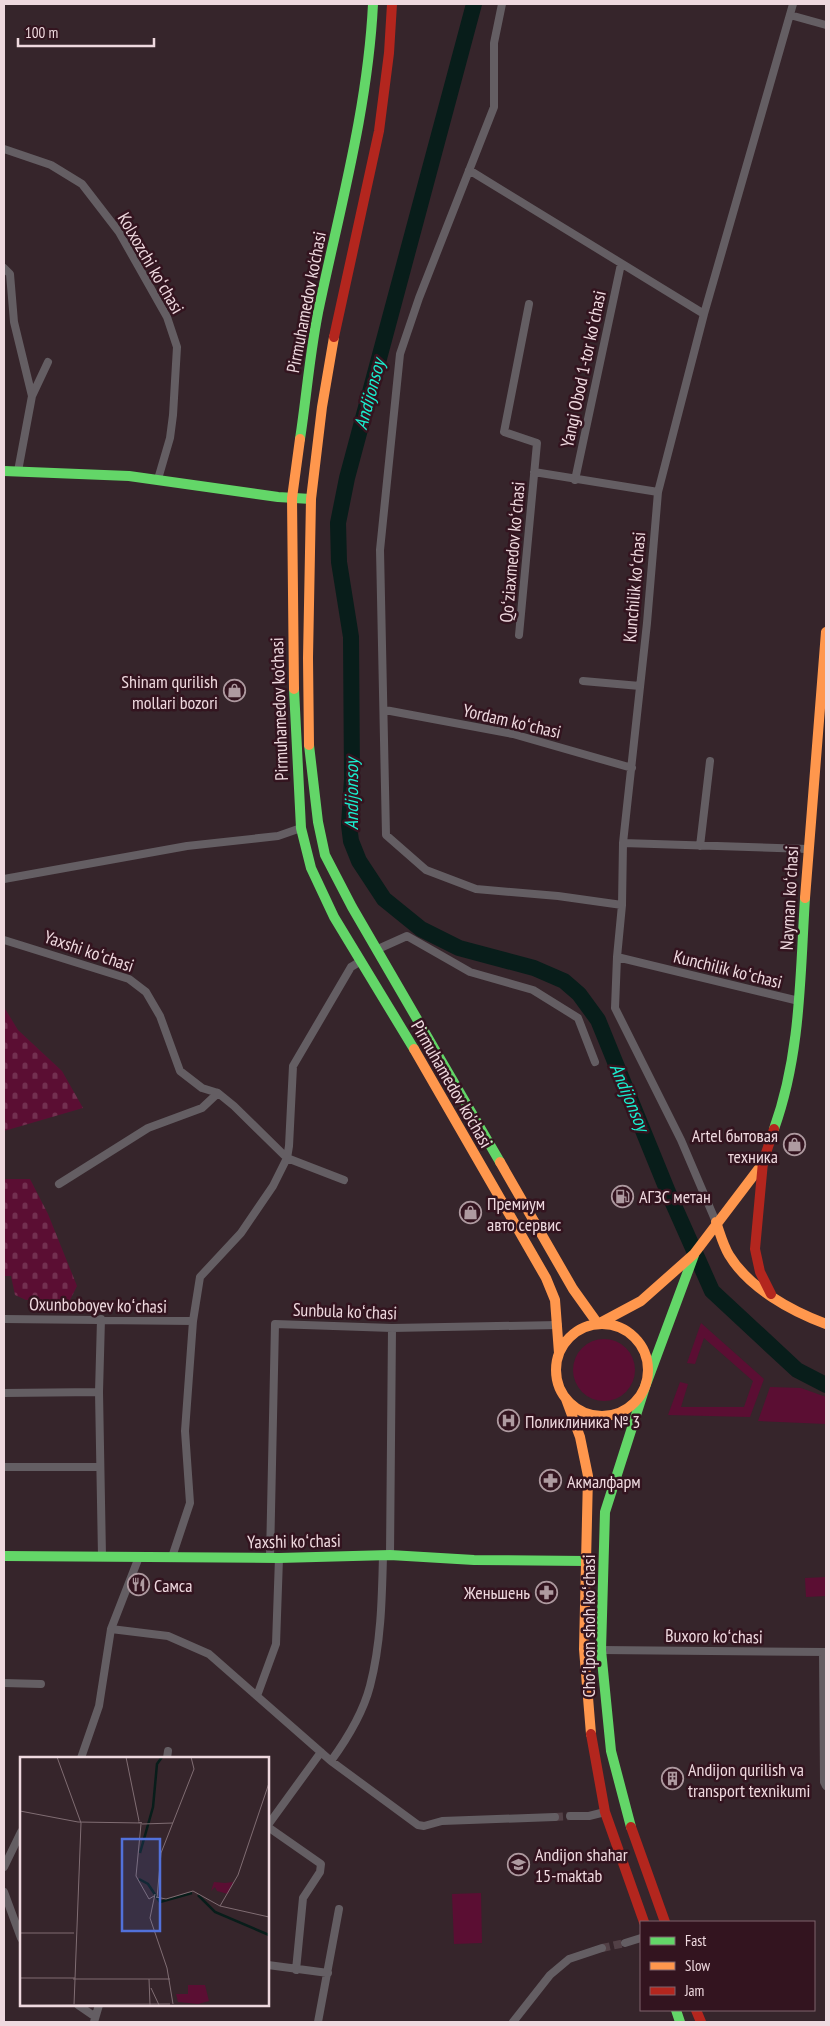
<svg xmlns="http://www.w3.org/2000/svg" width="830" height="2026" font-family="'PT Sans Narrow',sans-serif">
  <defs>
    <pattern id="cemetery-stones" width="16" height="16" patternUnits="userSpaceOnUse" patternTransform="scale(1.25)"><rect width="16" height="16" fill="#5b0e33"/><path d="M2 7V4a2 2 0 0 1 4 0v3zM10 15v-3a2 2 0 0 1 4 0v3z" fill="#733050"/></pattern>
  </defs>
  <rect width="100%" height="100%" fill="#36252b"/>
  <!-- green -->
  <path fill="#5b0e33" d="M701,1323L764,1379L750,1417L668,1415L680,1382L688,1384L681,1407H744L753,1381L704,1338L695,1364L687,1363Z
    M573 1370a31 31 0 1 1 62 0a31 31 0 1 1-62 0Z
    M770,1387L801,1388L826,1397V1424L758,1421Z
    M826,1577V1596L806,1597L805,1578Z
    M481,1893L482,1943L454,1944L452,1894Z"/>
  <!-- cemetery -->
  <path fill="url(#cemetery-stones)" d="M4,1007L18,1030L62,1071L83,1108L4,1131Z
    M4,1179H30L48,1214L77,1286L68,1304L62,1306L55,1300H26L15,1295L11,1276H4Z"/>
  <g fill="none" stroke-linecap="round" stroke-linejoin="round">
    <!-- river -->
    <path stroke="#081d1a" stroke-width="16" d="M474,4L347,478L338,523L339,562L351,637L352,779L349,825L351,841L359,861L384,899L421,929L459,948L534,968L564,981L579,994L598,1020L668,1192L712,1291L797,1370L826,1385"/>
    <!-- street-tunnel -->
    <path stroke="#524046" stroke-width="8" stroke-dasharray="8 4" stroke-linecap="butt" d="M555,1817L570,1816
      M602,1948L625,1943"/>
    <!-- street -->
    <path stroke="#645e63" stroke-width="8" d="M502,4L494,43V107L419,298L400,354L380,550L386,835L426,870L476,889L558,896L622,905
      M790,15L826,25
      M4,149L51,165L82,184L119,232L167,317L177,347L173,415L170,438L158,479
      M469,170L704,314L658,492L647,623L623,843L622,905L617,957L799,1001
      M4,268L10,274L14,322L32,396L18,471
      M704,314L793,4
      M32,396L48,362
      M534,472L658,492
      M575,480L621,264
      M519,635L537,443L504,432L529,304
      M583,681L640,686
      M385,710L513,734L632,768
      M623,843L808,849
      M700,846L710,761
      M4,879L187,846L278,836L301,828
      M4,940L129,979L146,992L160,1016L180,1071L202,1088L218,1093L234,1106L287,1158L344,1180
      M378,949L407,936L470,972L533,990L578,1018L595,1062
      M617,957L615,1008L681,1140L716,1222
      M59,1184L148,1128L202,1108L218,1093
      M4,1319L193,1321
      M101,1319L99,1392L102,1556
      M4,1393L99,1392
      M4,1467H100
      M390,1555L392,1328
      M172,1557L190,1503L185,1431L193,1321L200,1277L241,1233L273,1186L287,1158L289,1146L293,1066L351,967L361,961
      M270,1558L275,1324L392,1328L558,1325
      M111,1629L139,1557
      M601,1650L826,1652
      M823,1652L824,1782L826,1786
      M4,1683L41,1684
      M257,1696L276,1644L279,1558
      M81,1758L99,1706L111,1629L168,1636L209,1654L331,1761L418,1825L424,1826L442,1821L555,1817
      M167,1758L168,1751
      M331,1761C347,1739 363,1713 370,1686C381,1644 382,1599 383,1555
      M570,1816H589L605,1812
      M268,1825L321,1752
      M268,1827L321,1864L320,1872L303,1898L296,1970
      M4,1867L21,1832
      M4,1892L21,1938
      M625,1943L641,1938
      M268,1965L328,1973
      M78,2005L94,2016
      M94,2022L99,2005
      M318,2022L339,1909
      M513,2022L550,1975L569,1959L602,1948"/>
    <!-- fast -->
    <path stroke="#63d668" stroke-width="10" d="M300,439C307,394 310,348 320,303C341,204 368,106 373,4
      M4,471L129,476L278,497L311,499
      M294,689L301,828L311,868L334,917L414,1049
      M309,745L318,822L325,855L352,907L500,1162
      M774,1129C801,1054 800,976 805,898
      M645,1387L694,1255
      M4,1556L279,1558L390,1555L474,1560L585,1561
      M631,1827L611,1751L601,1650L605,1512L645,1387
      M676,2010L680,2022"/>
    <!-- slow -->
    <path stroke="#ff974d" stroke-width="10" d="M294,689L292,498L300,439
      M309,745L308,658L311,499L322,407L334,337
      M805,898L826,632
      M414,1049L546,1278L555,1300L559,1353
      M500,1162L573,1289L598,1324
      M716,1222C720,1233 723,1245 729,1255C749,1288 791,1311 826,1324
      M598,1324L641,1301L694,1254L763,1163
      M556 1370a46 46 0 1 1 92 0a46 46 0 1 1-92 0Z
      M566,1399L580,1437L588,1476L584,1649L591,1734"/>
    <!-- jam -->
    <path stroke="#b3261e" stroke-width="10" d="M334,337L379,131L389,53L392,4
      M771,1294L760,1272L755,1249L763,1162L774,1129
      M591,1734L605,1812L644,1922
      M631,1827L665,1922
      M696,2010L701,2022"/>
  </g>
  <!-- icons -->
  <defs>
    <symbol id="shop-ring" viewBox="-11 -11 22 22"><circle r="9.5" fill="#33141f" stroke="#ae9aa0" stroke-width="1.5"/><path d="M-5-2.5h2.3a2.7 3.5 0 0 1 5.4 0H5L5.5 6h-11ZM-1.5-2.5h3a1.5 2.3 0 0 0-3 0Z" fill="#ae9aa0"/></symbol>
    <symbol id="fuel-ring" viewBox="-11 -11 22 22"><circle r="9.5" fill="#33141f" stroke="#ae9aa0" stroke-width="1.5"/><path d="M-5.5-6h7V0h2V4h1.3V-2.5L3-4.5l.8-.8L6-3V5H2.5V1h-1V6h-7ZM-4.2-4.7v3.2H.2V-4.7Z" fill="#ae9aa0"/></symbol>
    <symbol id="hospital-ring" viewBox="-11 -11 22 22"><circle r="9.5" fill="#33141f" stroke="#ae9aa0" stroke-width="1.5"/><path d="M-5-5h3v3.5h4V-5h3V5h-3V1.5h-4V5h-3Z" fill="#ae9aa0"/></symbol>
    <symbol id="pharmacy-ring" viewBox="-11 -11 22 22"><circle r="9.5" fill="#33141f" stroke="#ae9aa0" stroke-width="1.5"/><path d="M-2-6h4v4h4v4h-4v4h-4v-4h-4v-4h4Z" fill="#ae9aa0"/></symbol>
    <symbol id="restaurant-ring" viewBox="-11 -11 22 22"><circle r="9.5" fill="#33141f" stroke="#ae9aa0" stroke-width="1.5"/><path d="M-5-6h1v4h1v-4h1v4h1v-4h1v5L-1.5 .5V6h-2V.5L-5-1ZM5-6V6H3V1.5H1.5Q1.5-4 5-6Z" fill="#ae9aa0"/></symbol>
    <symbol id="building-ring" viewBox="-11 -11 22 22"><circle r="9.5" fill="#33141f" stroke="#ae9aa0" stroke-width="1.5"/><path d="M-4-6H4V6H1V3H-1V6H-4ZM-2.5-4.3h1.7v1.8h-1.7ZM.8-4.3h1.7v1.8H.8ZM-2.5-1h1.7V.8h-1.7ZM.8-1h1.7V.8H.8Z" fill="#ae9aa0"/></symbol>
    <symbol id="school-ring" viewBox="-11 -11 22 22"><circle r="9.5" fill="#33141f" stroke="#ae9aa0" stroke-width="1.5"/><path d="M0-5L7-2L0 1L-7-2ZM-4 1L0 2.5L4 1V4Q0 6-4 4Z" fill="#ae9aa0"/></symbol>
  </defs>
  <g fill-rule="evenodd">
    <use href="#shop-ring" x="222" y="678" width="25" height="25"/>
    <use href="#shop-ring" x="782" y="1132" width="25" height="25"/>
    <use href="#fuel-ring" x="610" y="1184" width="25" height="25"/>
    <use href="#shop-ring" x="458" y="1200" width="25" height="25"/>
    <use href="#hospital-ring" x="496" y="1408" width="25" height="25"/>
    <use href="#pharmacy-ring" x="538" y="1468" width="25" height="25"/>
    <use href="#restaurant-ring" x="126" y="1572" width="25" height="25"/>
    <use href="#pharmacy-ring" x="534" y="1580" width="25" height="25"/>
    <use href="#building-ring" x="660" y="1766" width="25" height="25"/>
    <use href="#school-ring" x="506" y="1852" width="25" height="25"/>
  </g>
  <g text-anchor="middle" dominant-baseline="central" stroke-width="5" stroke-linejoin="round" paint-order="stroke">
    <!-- street labels -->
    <g font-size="18" fill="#efd9df" stroke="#33141f">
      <text transform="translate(151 263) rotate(60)">Kolxozchi koʻchasi</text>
      <text transform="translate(306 302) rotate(-79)">Pirmuhamedov ko'chasi</text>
      <text transform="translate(583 369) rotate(-78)">Yangi Obod 1-tor koʻchasi</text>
      <text transform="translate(512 552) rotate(-85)">Qoʻziaxmedov koʻchasi</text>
      <text transform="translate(634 587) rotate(-85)">Kunchilik koʻchasi</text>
      <text transform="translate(279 709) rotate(-92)">Pirmuhamedov ko'chasi</text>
      <text transform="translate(512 721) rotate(13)">Yordam koʻchasi</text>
      <text transform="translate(789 898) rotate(-87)">Nayman koʻchasi</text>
      <text transform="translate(89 951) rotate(19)">Yaxshi koʻchasi</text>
      <text transform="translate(728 969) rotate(14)">Kunchilik koʻchasi</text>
      <text transform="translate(452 1084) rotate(60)">Pirmuhamedov ko'chasi</text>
      <text transform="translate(98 1305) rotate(1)">Oxunboboyev koʻchasi</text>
      <text transform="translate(345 1311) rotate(2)">Sunbula koʻchasi</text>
      <text transform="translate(294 1541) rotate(-1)">Yaxshi koʻchasi</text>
      <text transform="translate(588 1626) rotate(-90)">Choʻlpon shoh koʻchasi</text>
      <text transform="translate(714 1636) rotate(1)">Buxoro koʻchasi</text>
    </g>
    <!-- poi labels -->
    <g font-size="18" fill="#efd9df" stroke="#33141f" text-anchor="start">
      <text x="218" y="681" text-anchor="end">Shinam qurilish<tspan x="218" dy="21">mollari bozori</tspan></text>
      <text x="778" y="1135" text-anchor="end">Artel бытовая<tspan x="778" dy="21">техника</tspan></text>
      <text x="639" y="1196">АГЗС метан</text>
      <text x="487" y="1203">Премиум<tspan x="487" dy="21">авто сервис</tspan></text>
      <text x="525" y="1421">Поликлиника № 3</text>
      <text x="567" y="1481">Акмалфарм</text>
      <text x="154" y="1585">Самса</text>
      <text x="530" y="1592" text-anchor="end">Женьшень</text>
      <text x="688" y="1769">Andijon qurilish va<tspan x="688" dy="21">transport texnikumi</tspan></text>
      <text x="535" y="1854">Andijon shahar<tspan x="535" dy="21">15-maktab</tspan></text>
    </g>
    <!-- water labels -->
    <g font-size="19" font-style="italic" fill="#19eecf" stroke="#33141f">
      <text transform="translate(369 394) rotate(-75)">Andijonsoy</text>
      <text transform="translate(351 794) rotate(-90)">Andijonsoy</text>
      <text transform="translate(630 1097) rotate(67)">Andijonsoy</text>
    </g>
  </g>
  <!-- overview -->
  <g transform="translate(20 1757)">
    <rect width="249" height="249" fill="#36252b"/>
    <path d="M168,228H185L189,244L178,247L158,245L156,237H168Z" fill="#5b0e33"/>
    <path d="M194,125L205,126L213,125L208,137L197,134L195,130L191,134Z" fill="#5b0e33"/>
    <path fill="none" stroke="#081d1a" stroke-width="2.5" d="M120,96L133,50L137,7L142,0M119,122L128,127L140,145L172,136M178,138L195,155L249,178"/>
    <path fill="none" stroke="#806d73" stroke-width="1" d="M37,0L61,66L54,248M106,0L119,64M0,54L58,65L122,66L118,65M121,67L116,119L129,142L134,139M122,67L153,66M135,137L130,161L147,211L153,247M136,140L146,142L173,134L200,149L249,160M137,141L141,96L174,12L171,0M200,149L218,118L249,26M0,176H54M0,221H55M53,222H150M129,222L130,248M131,231L139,248M0,248L150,247"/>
    <path fill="#5271da" fill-opacity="0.15" stroke="#5271da" stroke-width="2.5" d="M102,82H140V174H102Z"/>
    <rect width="249" height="249" fill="none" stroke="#efd9df" stroke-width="2.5"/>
  </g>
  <!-- border -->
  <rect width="830" height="2026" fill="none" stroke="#efd9df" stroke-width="10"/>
  <!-- legend -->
  <rect x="640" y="1921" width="175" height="90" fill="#33141f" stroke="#7e636c"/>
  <rect x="650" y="1937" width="25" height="8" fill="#63d668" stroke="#7e636c"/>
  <text x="685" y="1946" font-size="15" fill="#efd9df">Fast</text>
  <rect x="650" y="1962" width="25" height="8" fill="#ff974d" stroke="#7e636c"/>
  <text x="685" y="1971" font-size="15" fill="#efd9df">Slow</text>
  <rect x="650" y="1987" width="25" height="8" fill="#b3261e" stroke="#7e636c"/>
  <text x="685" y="1996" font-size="15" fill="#efd9df">Jam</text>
  <!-- scale -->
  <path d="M18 38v8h136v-8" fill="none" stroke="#efd9df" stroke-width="2.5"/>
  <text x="25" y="38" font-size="15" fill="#efd9df" stroke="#33141f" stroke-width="4" paint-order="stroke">100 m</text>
</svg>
